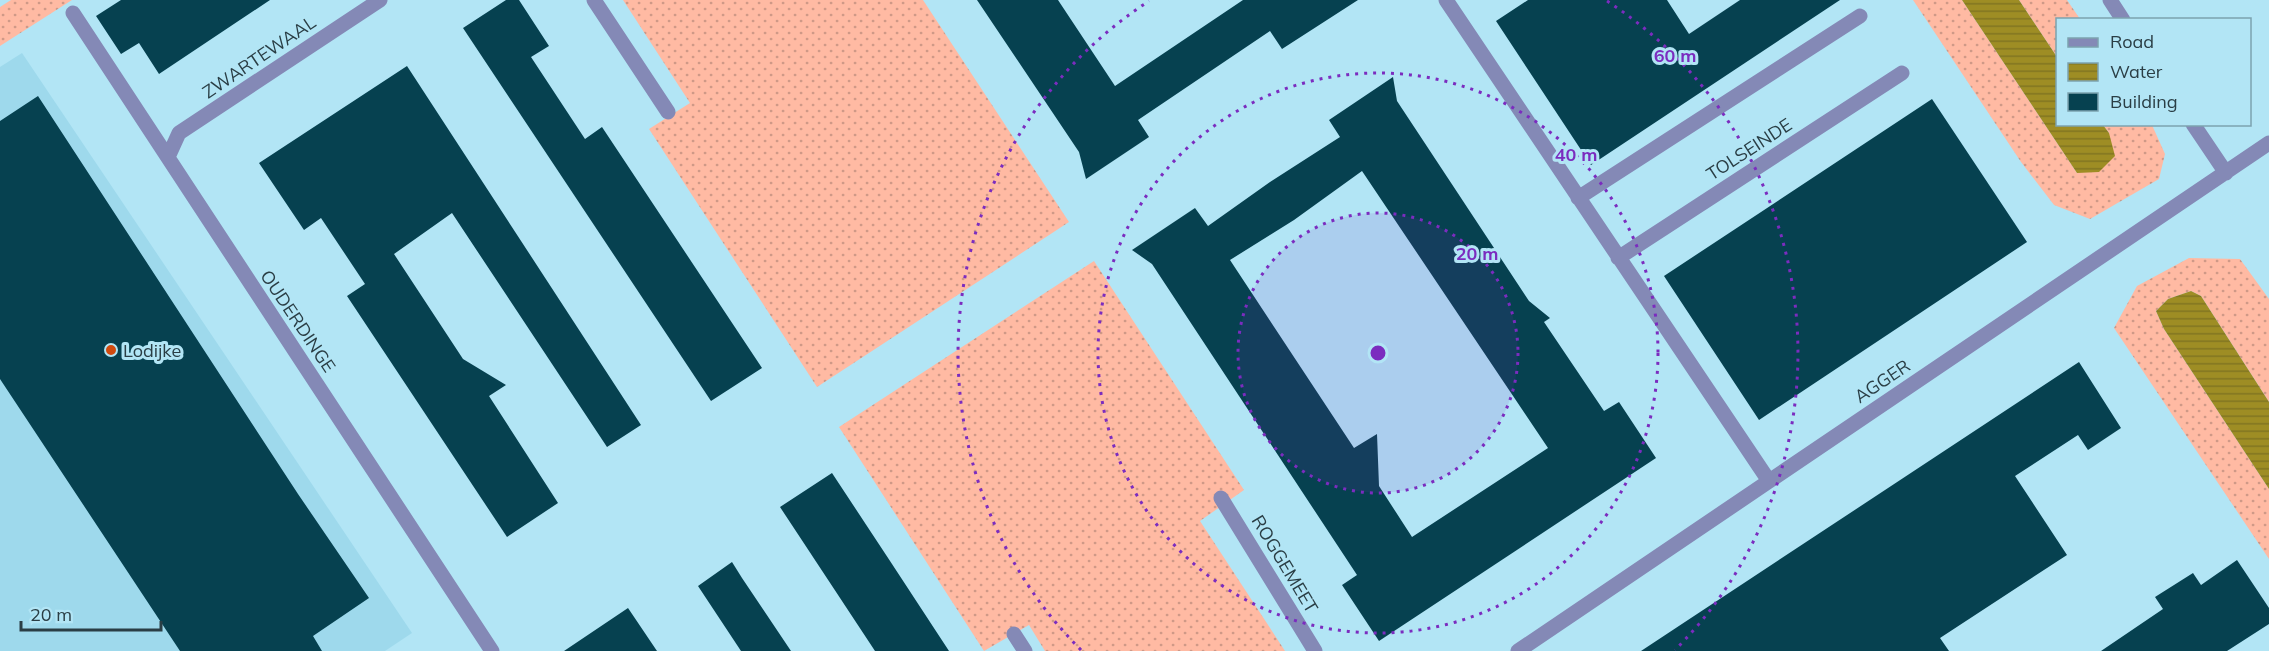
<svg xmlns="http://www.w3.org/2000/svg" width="2269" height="651" font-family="Mulish,sans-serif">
  <defs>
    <pattern id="grass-dots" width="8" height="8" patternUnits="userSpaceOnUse" patternTransform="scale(1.5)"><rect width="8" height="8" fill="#ffbaa3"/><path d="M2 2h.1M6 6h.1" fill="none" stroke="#cf9987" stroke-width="1.8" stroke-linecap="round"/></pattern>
    <pattern id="water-rules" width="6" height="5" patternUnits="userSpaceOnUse" patternTransform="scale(1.5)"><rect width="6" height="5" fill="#9e8d24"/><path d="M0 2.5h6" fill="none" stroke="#817521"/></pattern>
  </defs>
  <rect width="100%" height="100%" fill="#b2e5f5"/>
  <!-- built -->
  <path fill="#9ed9ec" d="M22,53L412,633L385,651H0V67Z"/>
  <!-- grass -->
  <path fill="url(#grass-dots)" d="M11,0H72L0,46V7Z
    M623,0H923L1069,222L817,387L649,129L690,103Z
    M1913,0H1962L2077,173L2109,133L2103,125H2152L2165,154L2159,179L2090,219L2054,205L2021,162Z
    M2019,0H2067L2080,19L2058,20L2057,57Z
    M2189,258L2240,259L2269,299V402L2201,296L2191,291L2168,299L2156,311L2164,329L2269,489V559L2114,328L2137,286Z
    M1094,261L1244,490L1200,521L1285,651H1045L1029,625L984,651L839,427Z"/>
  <!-- water -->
  <path fill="url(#water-rules)" d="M1962,0H2019L2057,57L2058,124L2103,125L2109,133L2115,156L2099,172L2077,173Z
    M2191,291L2201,296L2269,402V489L2164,329L2156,311L2168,299Z"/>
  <!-- building -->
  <path fill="#064150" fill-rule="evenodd" d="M121,0H270L159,74L139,43L121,54L96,16Z
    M506,0H519L549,46L531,57L585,139L602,127L762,368L711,401L463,28Z
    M977,0H1058L1115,86L1243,0H1358L1282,49L1270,31L1138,120L1149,137L1086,179L1079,152Z
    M1528,0H1667L1689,34L1740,0H1840L1591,165L1496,21Z
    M407,66L641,425L607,447L452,213L394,254L463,359L506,385L489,396L558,503L507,537L347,296L365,284L321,218L304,230L259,163Z
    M1393,77L1397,101L1529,301L1550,318L1544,322L1604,411L1619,402L1656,458L1379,641L1342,585L1357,575L1152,264L1132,250L1195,208L1208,226L1270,182L1340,137L1329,120ZM1362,171L1548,448L1412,537L1379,486L1377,434L1354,448L1230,260L1294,220Z
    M38,96L298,494L369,598L313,636L322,651H180L0,379V121Z
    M1932,99L2027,242L1759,420L1664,276Z
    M2079,362L2121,428L2088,450L2078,435L2015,476L2067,555L1940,638L1949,651H1641Z
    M832,473L892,564L949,651H875L780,507Z
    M2237,560L2269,608V624L2227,651H2101L2163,609L2155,597L2193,573L2201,585Z
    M732,562L742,578L791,651H741L698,586Z
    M628,608L657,651H564Z"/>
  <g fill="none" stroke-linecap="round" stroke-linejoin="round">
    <!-- minor -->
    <path stroke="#8489b6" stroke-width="15" d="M594,0L668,112
      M1446,0L1769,481
      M2110,0L2123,20
      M73,13L492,651
      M2193,124L2226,173
      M169,155L179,133L380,0
      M1578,198L1860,16
      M1618,258L1902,73
      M1221,498L1315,651
      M1014,634L1025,651
      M1518,651L2269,143"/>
  </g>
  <!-- distance rings -->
  <circle cx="1378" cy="353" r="140" fill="#7b2cbf" fill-opacity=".12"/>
  <g fill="none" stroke="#7b2cbf" stroke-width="3" stroke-dasharray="3 6">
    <circle cx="1378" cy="353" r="140"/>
    <circle cx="1378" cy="353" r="280"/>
    <path d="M1081 650A420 420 0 0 1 1149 1M1607 1A420 420 0 0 1 1675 650"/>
  </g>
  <!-- markers -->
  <circle fill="#d04a0f" stroke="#b2e5f5" stroke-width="2" cx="111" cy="350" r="6"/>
  <g text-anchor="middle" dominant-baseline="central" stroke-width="6" stroke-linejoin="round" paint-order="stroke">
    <!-- street labels -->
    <g font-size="18" fill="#2a3e45" stroke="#b2e5f5">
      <text transform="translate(259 57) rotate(-34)">ZWARTEWAAL</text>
      <text transform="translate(1749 149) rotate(-33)">TOLSEINDE</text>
      <text transform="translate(298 321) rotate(56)">OUDERDINGE</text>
      <text transform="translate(1882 381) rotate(-34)">AGGER</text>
      <text transform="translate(1285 564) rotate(59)">ROGGEMEET</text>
    </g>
    <!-- poi labels -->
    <g font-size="18" fill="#2a3e45" stroke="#b2e5f5" text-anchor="start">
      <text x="123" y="350">Lodijke</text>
    </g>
  </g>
  <circle cx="1378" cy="353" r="9" fill="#7b2cbf" stroke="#b2e5f5" stroke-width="3"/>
  <g font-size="18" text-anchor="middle" font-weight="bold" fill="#7b2cbf" stroke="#b2e5f5" stroke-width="6" stroke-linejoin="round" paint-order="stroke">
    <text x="1675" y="62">60 m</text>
    <text x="1576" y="161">40 m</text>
    <text x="1477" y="260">20 m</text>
  </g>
  <!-- legend -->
  <rect x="2056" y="18" width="195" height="108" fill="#b2e5f5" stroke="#7ca2af" stroke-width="1.5"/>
  <rect x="2068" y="38" width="30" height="9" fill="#8489b6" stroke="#7ca2af" stroke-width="1.5"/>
  <text x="2110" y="48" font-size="18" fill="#2a3e45">Road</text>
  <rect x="2068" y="63" width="30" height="18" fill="url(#water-rules)" stroke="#7ca2af" stroke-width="1.5"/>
  <text x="2110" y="78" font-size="18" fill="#2a3e45">Water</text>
  <rect x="2068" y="93" width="30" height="18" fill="#064150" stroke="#7ca2af" stroke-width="1.5"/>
  <text x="2110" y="108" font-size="18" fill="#2a3e45">Building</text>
  <!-- scale -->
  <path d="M21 621v9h140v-9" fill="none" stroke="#2a3e45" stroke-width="3"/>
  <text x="30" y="621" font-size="18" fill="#2a3e45" stroke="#b2e5f5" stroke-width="4.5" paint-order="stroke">20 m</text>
</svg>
